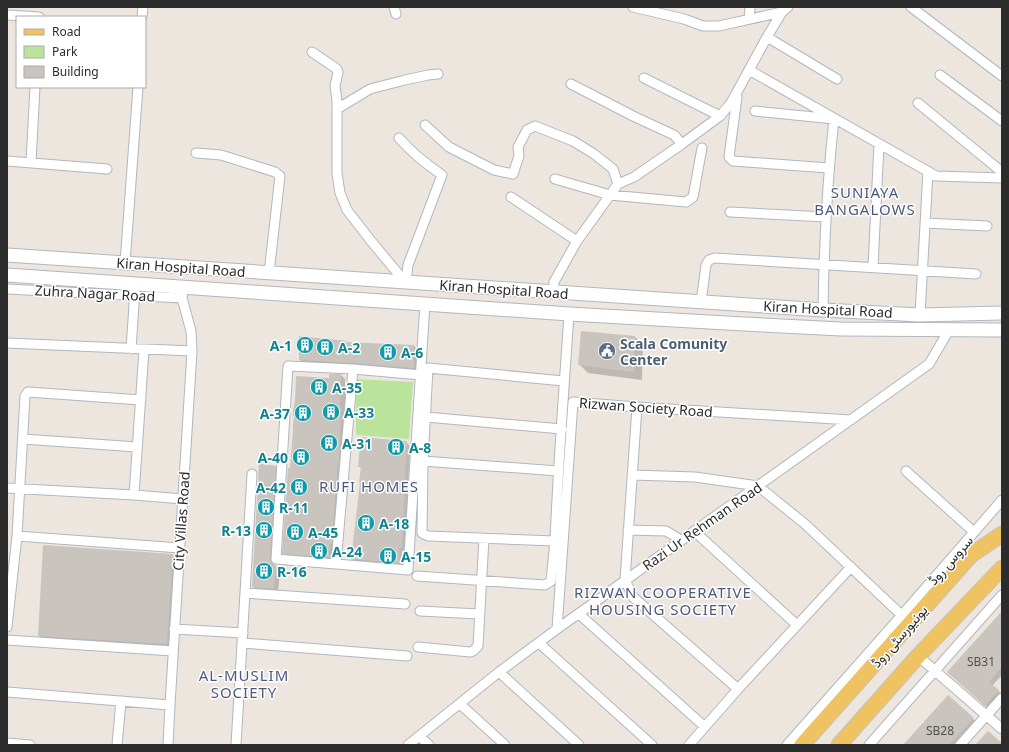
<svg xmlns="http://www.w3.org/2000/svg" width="1009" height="752" font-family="'Noto Sans',Vazirmatn,sans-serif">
  <rect width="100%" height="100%" fill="#ede6df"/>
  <!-- green -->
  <path fill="#bae39c" d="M356,379L413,382L409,439L357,435L356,432Z"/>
  <!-- shadow -->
  <path fill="#0003" d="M300,337L346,341L347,343L414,346L418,350L417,372L304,364L300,360Z
    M635,337L643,345L642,380L588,373L580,365Z
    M341,375L345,379V425L333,561L287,557L283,553L295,417L294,416V410L330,379Z
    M406,442L410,446L405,551H402V567L356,563L352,559L361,484L362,469L359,466Z
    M275,467L279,471L273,563L280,570L278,592L257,590L253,587Z
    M173,554L179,561L173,650L45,642L39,636Z
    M1002,612V675L992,686L1002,694L989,709L952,676Z
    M973,719L977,722L956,745H904Z"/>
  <!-- building -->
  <path fill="#c9c4bd" d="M581,331L635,336L634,372L578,365Z
    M299,336L346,341V342L414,345V368L354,363L299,360Z
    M329,374H341L340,407H341L339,462L338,466H337V482H336L332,544L330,543L329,557L282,554L288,468H290L293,431V425L294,416H293V410L295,400L296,376L329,378Z
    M361,437L407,441L402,548H399V563L351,559L360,483H359L361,467H358Z
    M259,463L276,466L270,559L272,564L276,565L274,589L252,587Z
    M43,545L173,554L167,644L38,636Z
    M1002,611V667L989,682L999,690L985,706L947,672Z
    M948,695L974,718L949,745H903Z
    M988,731L1002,743V745H975Z"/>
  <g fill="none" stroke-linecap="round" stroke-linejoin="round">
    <defs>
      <path id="street" d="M394,7L396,14
        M633,7L684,19L703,26H719L782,12
        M911,7L1002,76
        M7,15L39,17
        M142,17L143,7
        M749,19L750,7
        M767,37L837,79
        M312,52L337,69L338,72L335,86L337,101V173L340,193L347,210L371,241L406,283
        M749,70L936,176L1002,178
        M940,75L1002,121
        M644,78L720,116
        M571,84L635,117L674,135L682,144
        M737,97L729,157L733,161L829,168
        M918,103L1002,172
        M337,109L370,89L405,80L428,75L438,74
        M755,111L834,119C827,183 824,246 823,310
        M425,125L449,147L494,170L513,174L519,156L518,147L527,130L535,126L573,141L594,154L613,169L618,184
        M399,138C412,153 426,164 442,175L408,265L406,283
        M196,153L221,155L275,172L280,176L269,273
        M7,161L107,169
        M31,162L35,87
        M555,179L610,195L686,202L693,197L702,148
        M511,197L577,241
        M730,212L826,217
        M925,223L987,226
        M125,263L138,87
        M873,267L879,144
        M7,289L182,298
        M553,292L554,282L577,241L618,184L634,177L682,144L720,116L731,103L767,37L782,12L788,7
        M701,302L706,265L709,260L715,258C802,264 889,268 976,274
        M920,315L928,171
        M7,343L192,351
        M131,349L135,290
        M421,375L353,369L288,366L276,559L408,570L425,303
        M564,381L428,368L423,461L422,533L428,536L555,541C558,465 564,390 569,314
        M637,407L625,580L633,597L738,689
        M426,417L562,429
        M23,439L137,447
        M423,461L558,471
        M906,471L974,532
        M632,475L695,477L758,486L805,524L910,623
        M7,488L134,495L183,499
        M134,495L144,350
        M628,530L666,531L681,540
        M694,531L797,625
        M17,536L180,548
        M336,563L353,369
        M417,576L545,585L551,581L555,541
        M245,593L405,604
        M420,611L479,614
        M579,614L705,727
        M7,627L17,536L25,396L28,392L141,400
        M174,629L243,633
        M557,629L573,402L637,407L851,420
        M7,640L173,651
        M243,643L407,656
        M539,643L652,745
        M418,647L470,652L473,651L478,646L484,538
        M918,656L1002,729
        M499,672L579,745
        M7,692L170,705
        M460,704L505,745
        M419,736L429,745
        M7,743L30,745
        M117,745L121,701
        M168,745L170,705L192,351L191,331L182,298L184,287
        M236,745L252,474
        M408,745L499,672L557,629L929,364L949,330
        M689,745L738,689L851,567
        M787,745L902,615L1002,500
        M869,745L1002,595
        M960,745L1002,698"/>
      <path id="secondary" d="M7,255L823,310L920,315L1002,313
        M7,275L569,314L744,324L841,329L1002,330"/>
      <path id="primary" d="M802,745L971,555L1002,534
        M839,745L918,656L1002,568"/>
    </defs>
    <!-- street casing -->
    <use href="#street" stroke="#b2b6bf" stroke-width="11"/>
    <!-- secondary casing -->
    <use href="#secondary" stroke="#b2b6bf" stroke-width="15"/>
    <!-- primary casing -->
    <use href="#primary" stroke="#c4c4c4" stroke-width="17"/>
    <!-- street -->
    <use href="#street" stroke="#fff" stroke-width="9"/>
    <!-- secondary -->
    <use href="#secondary" stroke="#fff" stroke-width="13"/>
    <!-- primary -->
    <use href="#primary" stroke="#efc362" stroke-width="15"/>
  </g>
  <!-- icons -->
  <defs>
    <symbol id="building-disc" viewBox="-11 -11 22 22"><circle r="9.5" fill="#0f9aa8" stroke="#fff"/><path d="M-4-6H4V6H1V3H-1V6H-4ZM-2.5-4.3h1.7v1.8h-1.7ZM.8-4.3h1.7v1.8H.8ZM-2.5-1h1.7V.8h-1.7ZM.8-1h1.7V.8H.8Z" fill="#fff"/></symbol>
    <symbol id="civic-disc" viewBox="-11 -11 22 22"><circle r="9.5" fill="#5c6f8a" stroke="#fff"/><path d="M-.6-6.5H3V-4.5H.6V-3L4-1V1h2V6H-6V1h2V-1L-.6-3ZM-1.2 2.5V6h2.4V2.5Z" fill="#fff"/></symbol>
  </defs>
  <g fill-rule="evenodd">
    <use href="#building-disc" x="295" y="335" width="20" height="20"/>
    <use href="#building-disc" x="315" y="337" width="20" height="20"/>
    <use href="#civic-disc" x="597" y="341" width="20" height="20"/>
    <use href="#building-disc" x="378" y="342" width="20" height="20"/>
    <use href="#building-disc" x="309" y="377" width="20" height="20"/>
    <use href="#building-disc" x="321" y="402" width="20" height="20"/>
    <use href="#building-disc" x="293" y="403" width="20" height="20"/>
    <use href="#building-disc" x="319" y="433" width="20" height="20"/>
    <use href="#building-disc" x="386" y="437" width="20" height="20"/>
    <use href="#building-disc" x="291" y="447" width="20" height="20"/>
    <use href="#building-disc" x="289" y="477" width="20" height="20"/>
    <use href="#building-disc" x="256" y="497" width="20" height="20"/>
    <use href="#building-disc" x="356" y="513" width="20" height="20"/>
    <use href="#building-disc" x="254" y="520" width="20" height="20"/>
    <use href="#building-disc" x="285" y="522" width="20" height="20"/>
    <use href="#building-disc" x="309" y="541" width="20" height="20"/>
    <use href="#building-disc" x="378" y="546" width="20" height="20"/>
    <use href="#building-disc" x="254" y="561" width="20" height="20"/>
  </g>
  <g text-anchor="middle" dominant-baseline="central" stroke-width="3" stroke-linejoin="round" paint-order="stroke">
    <!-- number labels -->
    <g font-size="12" fill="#535250">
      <text x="981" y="661">SB31</text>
      <text x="940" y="730">SB28</text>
    </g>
    <!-- street labels -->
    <g font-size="14" fill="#2c2c2c" stroke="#fff">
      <text transform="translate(181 267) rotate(4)">Kiran Hospital Road</text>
      <text transform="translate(504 289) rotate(4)">Kiran Hospital Road</text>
      <text transform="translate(95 293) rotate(3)">Zuhra Nagar Road</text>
      <text transform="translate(828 309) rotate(3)">Kiran Hospital Road</text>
      <text transform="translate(646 407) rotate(4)">Rizwan Society Road</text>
      <text transform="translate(181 521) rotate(-86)">City Villas Road</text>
      <text transform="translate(702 526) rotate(-35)">Razi Ur Rehman Road</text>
      <text transform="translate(950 560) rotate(-49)">سروس روڈ</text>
      <text transform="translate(899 636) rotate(-49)">یونیورسٹی روڈ</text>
    </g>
    <!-- service labels -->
    <g font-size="14" font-weight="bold" fill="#4e5e75" stroke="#fff" text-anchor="start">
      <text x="620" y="343">Scala Comunity<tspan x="620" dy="16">Center</tspan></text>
    </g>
    <!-- culture labels -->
    <g font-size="14" font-weight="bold" fill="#0d838f" stroke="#fff" text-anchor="start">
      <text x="292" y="345" text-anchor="end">A-1</text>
      <text x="338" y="347">A-2</text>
      <text x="401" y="352">A-6</text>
      <text x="332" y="387">A-35</text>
      <text x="344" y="412">A-33</text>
      <text x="290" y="413" text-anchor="end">A-37</text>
      <text x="342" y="443">A-31</text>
      <text x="409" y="447">A-8</text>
      <text x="288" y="457" text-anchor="end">A-40</text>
      <text x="286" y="487" text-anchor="end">A-42</text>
      <text x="279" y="507">R-11</text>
      <text x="379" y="523">A-18</text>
      <text x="251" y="530" text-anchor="end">R-13</text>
      <text x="308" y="532">A-45</text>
      <text x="332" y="551">A-24</text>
      <text x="401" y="556">A-15</text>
      <text x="277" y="571">R-16</text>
    </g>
    <!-- neighbourhood labels -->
    <g font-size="15" letter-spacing="1" fill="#4c597d" stroke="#fff">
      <text x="865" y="192">SUNIAYA<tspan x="865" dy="17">BANGALOWS</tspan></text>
      <text x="369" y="486">RUFI HOMES</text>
      <text x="663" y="592">RIZWAN COOPERATIVE<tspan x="663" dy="17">HOUSING SOCIETY</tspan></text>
      <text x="244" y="675">AL-MUSLIM<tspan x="244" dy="17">SOCIETY</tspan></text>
    </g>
  </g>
  <!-- border -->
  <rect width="1009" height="752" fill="none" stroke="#2c2c2c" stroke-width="16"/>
  <!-- legend -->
  <rect x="16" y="16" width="130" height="72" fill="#ffffff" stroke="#ababab"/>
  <rect x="24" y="29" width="20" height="6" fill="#efc362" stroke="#ababab"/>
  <text x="52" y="36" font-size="12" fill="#2c2c2c">Road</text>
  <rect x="24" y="46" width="20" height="12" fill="#bae39c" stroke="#ababab"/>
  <text x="52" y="56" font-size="12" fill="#2c2c2c">Park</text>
  <rect x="24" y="66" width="20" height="12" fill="#c9c4bd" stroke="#ababab"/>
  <text x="52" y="76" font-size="12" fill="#2c2c2c">Building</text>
</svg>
